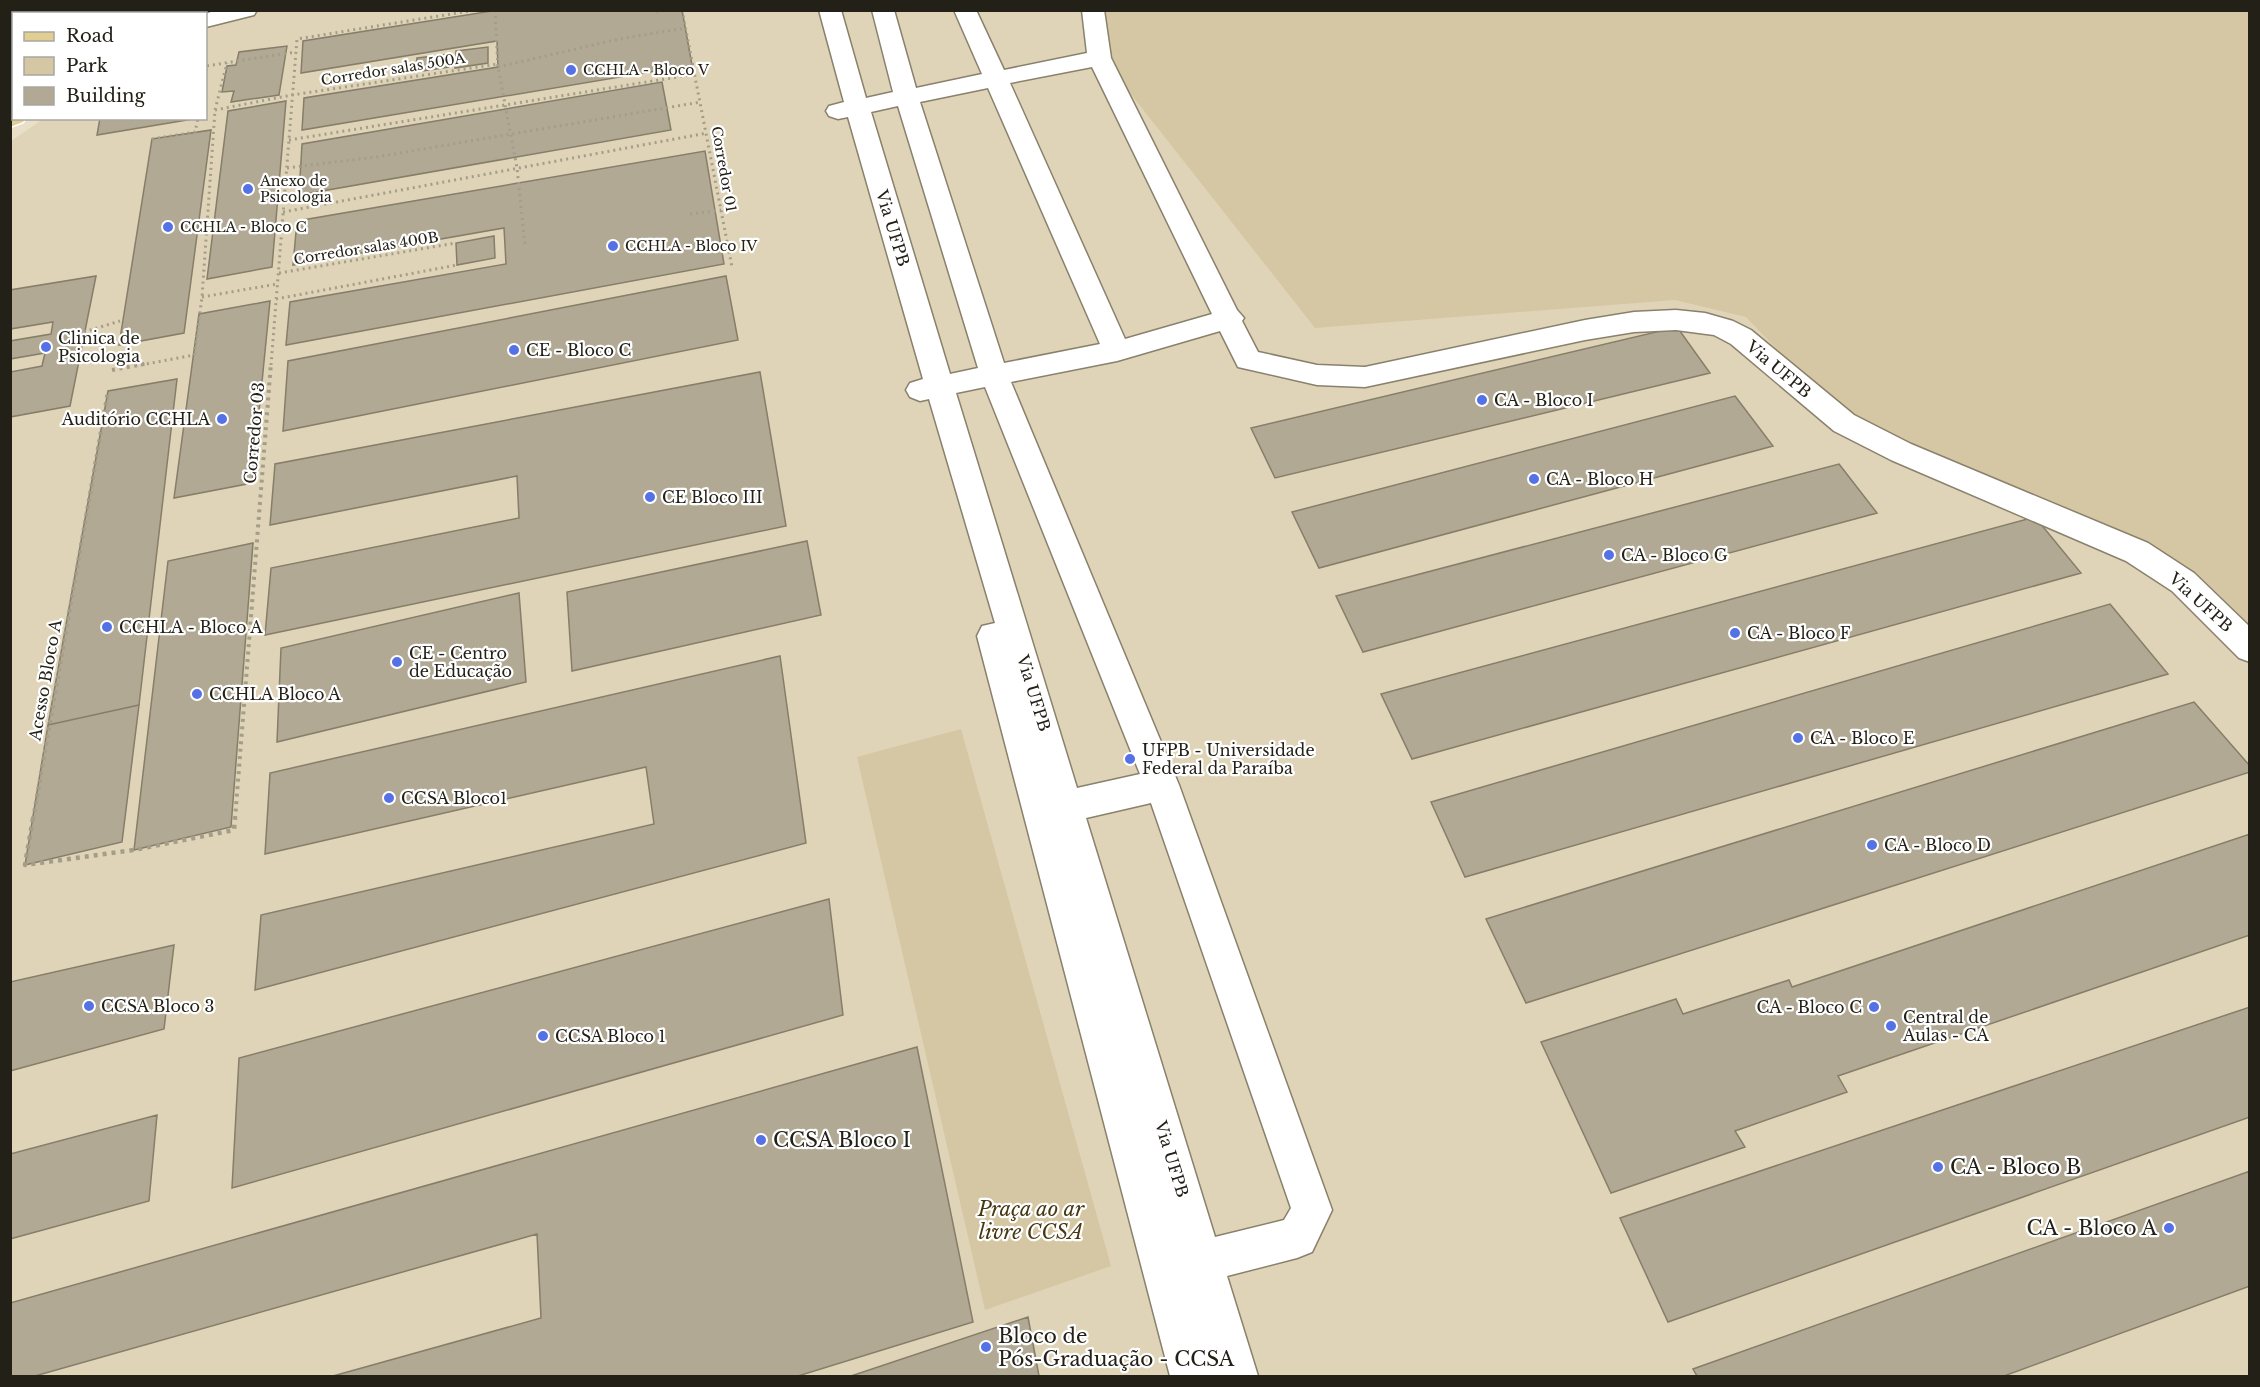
<svg xmlns="http://www.w3.org/2000/svg" width="2260" height="1387" font-family="'Libre Baskerville',serif">
  <rect width="100%" height="100%" fill="#e9e0c9"/>
  <!-- built -->
  <path fill="#dfd4b7" d="M203,11H2249V1376H11V141L43,119L206,118V14L199,13Z"/>
  <!-- green -->
  <path fill="#d5c7a3" d="M1096,10L2249,11V636L2146,541L1876,453L1746,317L1675,300L1315,328L1086,37Z
    M961,729L1111,1266L985,1310L857,757Z"/>
  <!-- building -->
  <path fill="#b1a993" stroke="#867e6a" stroke-width="1.5" d="M498,10H682L692,65L302,130L304,98L498,67L497,41L301,73L303,41Z
    M287,46L279,95L231,102L234,91L222,92L227,66L236,65L239,52Z
    M488,47V63L455,68L456,51Z
    M450,54L449,67L415,72L417,58Z
    M662,82L671,130L299,195L302,144Z
    M286,101L272,267L207,279L228,111Z
    M100,118H199L97,135Z
    M211,130L184,333L119,345L152,139Z
    M705,151L724,264L286,345L290,302L506,264L504,228L293,265L297,221Z
    M494,236L495,258L457,265L456,243Z
    M96,276L70,406L10,417V372L42,366L45,353L10,359V341L51,334L53,322L10,329V290Z
    M726,276L738,340L283,431L288,361Z
    M270,301L252,483L174,498L199,314Z
    M1677,327L1710,373L1275,478L1251,428Z
    M760,372L786,526L265,635L271,568L519,518L517,476L270,525L275,464Z
    M177,379L139,705L48,725L108,391Z
    M1735,396L1773,446L1319,568L1292,512Z
    M1839,464L1877,513L1363,652L1336,596Z
    M2035,517L2081,573L1412,759L1381,694Z
    M807,541L821,615L572,671L567,592Z
    M253,543L231,827L134,850L168,561Z
    M519,593L526,682L277,742L281,648Z
    M2110,604L2168,674L1465,877L1431,802Z
    M780,656L806,843L255,990L261,915L654,824L646,767L265,854L270,773Z
    M2194,702L2250,766V772L1526,1003L1486,919Z
    M139,705L122,842L25,865L48,725Z
    M2250,834V935L1838,1076L1847,1092L1735,1131L1745,1147L1611,1193L1541,1042L1676,999L1683,1014L1789,980L1792,987Z
    M829,899L843,1015L232,1188L239,1058Z
    M174,945L164,1029L10,1071V982Z
    M2250,1007V1117L1668,1322L1620,1218Z
    M917,1047L973,1322L798,1376H333L541,1318L537,1234L35,1376H10V1303Z
    M157,1115L149,1201L10,1239V1154Z
    M2250,1171V1286L2004,1376H1697L1693,1369Z
    M1028,1317L1039,1376H851Z"/>
  <g fill="none" stroke-linecap="round" stroke-linejoin="round">
    <defs>
      <path id="minor" d="M81,10H105L103,14H79Z
        M217,10H257L254,15L206,27L205,14Z
        M819,10H841L866,98L893,92L872,10H894L916,88L982,74L954,10H976L1004,70L1087,53L1082,10H1104L1111,58L1237,310L1244,318L1242,321L1258,352L1317,365L1365,367L1585,320L1634,312L1676,310L1705,313L1733,321L1751,330L1854,415L1911,444L2148,543L2194,573L2250,627V662L2239,658L2172,591L2126,561L1891,460L1834,431L1731,344L1714,335L1676,330L1634,332L1585,340L1365,387L1317,385L1238,367L1220,331L1117,361L1011,382L1179,785L1332,1210L1312,1252L1297,1258L1227,1276L1258,1376H1214L1204,1341L1214,1376H1170L977,636L982,626L995,623L929,399L920,401L910,397L906,390L910,383L923,379L848,117L838,119L829,116L826,111L829,106L844,102ZM1092,67L1212,314L1125,339L1010,83ZM988,88L1100,344L1004,363L920,102ZM898,106L978,368L950,374L871,112ZM985,387L1140,774L1077,788L956,393ZM1151,803L1291,1208L1284,1220L1215,1237L1086,818Z
        M14,56V71L10,72V57Z"/>
      <path id="major" d="M10,10H25L23,14H14V19L10,20Z
        M158,10H182L180,14H156Z
        M14,109V118H25L23,122L10,127V110Z"/>
    </defs>
    <!-- minor casing -->
    <use href="#minor" stroke="#89816c" stroke-width="3"/>
    <!-- major casing -->
    <use href="#major" stroke="#fff" stroke-width="3"/>
    <!-- path-far2 -->
    <path stroke="#a39d8a" stroke-width="3" stroke-dasharray="2 4" stroke-linecap="butt" d="M495,10L498,67L517,168L525,245
      M682,10L732,267
      M656,12L663,10
      M498,67L619,39L686,28
      M206,71V66L296,52
      M215,110L292,95L498,64
      M152,139L195,132L198,118
      M289,140L696,74
      M287,168L376,157L701,102
      M283,212L707,133
      M690,214L721,210
      M279,273L456,243
      M202,297L277,284
      M276,299L457,265
      M61,339L120,321
      M141,365L194,355L202,297L215,110L227,63
      M271,365L297,39L476,10"/>
    <!-- path-far1 -->
    <path stroke="#a39d8a" stroke-width="4" stroke-dasharray="3 4.5" stroke-linecap="butt" d="M112,370L149,363
      M33,819L108,391
      M235,819L271,363"/>
    <!-- path -->
    <path stroke="#a39d8a" stroke-width="4.5" stroke-dasharray="4 5" stroke-linecap="butt" d="M33,818L25,865L134,850L234,830L235,818"/>
    <!-- minor -->
    <use href="#minor" fill="#fff" fill-rule="evenodd"/>
    <!-- major -->
    <use href="#major" fill="#e3ce91" fill-rule="evenodd"/>
  </g>
  <!-- markers -->
  <g fill="#5471e6" stroke="#fff" stroke-width="2">
    <circle cx="571" cy="70" r="6"/>
    <circle cx="248" cy="189" r="6"/>
    <circle cx="168" cy="227" r="6"/>
    <circle cx="613" cy="246" r="6"/>
    <circle cx="46" cy="347" r="6"/>
    <circle cx="514" cy="350" r="6"/>
    <circle cx="1482" cy="400" r="6"/>
    <circle cx="222" cy="419" r="6"/>
    <circle cx="1534" cy="479" r="6"/>
    <circle cx="650" cy="497" r="6"/>
    <circle cx="1609" cy="555" r="6"/>
    <circle cx="107" cy="627" r="6"/>
    <circle cx="1735" cy="633" r="6"/>
    <circle cx="397" cy="662" r="6"/>
    <circle cx="197" cy="694" r="6"/>
    <circle cx="1798" cy="738" r="6"/>
    <circle cx="1130" cy="759" r="6"/>
    <circle cx="389" cy="798" r="6"/>
    <circle cx="1872" cy="845" r="6"/>
    <circle cx="89" cy="1006" r="6"/>
    <circle cx="1874" cy="1007" r="6"/>
    <circle cx="1891" cy="1026" r="6"/>
    <circle cx="543" cy="1036" r="6"/>
    <circle cx="761" cy="1140" r="6"/>
    <circle cx="1938" cy="1167" r="6"/>
    <circle cx="2169" cy="1228" r="6"/>
    <circle cx="986" cy="1347" r="6"/>
  </g>
  <g text-anchor="middle" dominant-baseline="central" stroke-width="4.5" stroke-linejoin="round" paint-order="stroke">
    <!-- far-street labels -->
    <g font-size="14" fill="#232017" stroke="#fff">
      <text transform="translate(393 69) rotate(-9)">Corredor salas 500A</text>
      <text transform="translate(724 169) rotate(80)">Corredor 01</text>
      <text transform="translate(366 248) rotate(-9)">Corredor salas 400B</text>
    </g>
    <!-- far-poi labels -->
    <g font-size="14" fill="#232017" stroke="#fff" text-anchor="start">
      <text x="583" y="70">CCHLA - Bloco V</text>
      <text x="260" y="181">Anexo de<tspan x="260" dy="16">Psicologia</tspan></text>
      <text x="180" y="227">CCHLA - Bloco C</text>
      <text x="625" y="246">CCHLA - Bloco IV</text>
    </g>
    <!-- street labels -->
    <g font-size="16" fill="#232017" stroke="#fff">
      <text transform="translate(893 228) rotate(73)">Via UFPB</text>
      <text transform="translate(1779 369) rotate(40)">Via UFPB</text>
      <text transform="translate(254 433) rotate(-85)">Corredor 03</text>
      <text transform="translate(2201 602) rotate(42)">Via UFPB</text>
      <text transform="translate(45 680) rotate(-80)">Acesso Bloco A</text>
      <text transform="translate(1034 693) rotate(73)">Via UFPB</text>
      <text transform="translate(1172 1159) rotate(73)">Via UFPB</text>
    </g>
    <!-- poi labels -->
    <g font-size="16" fill="#232017" stroke="#fff" text-anchor="start">
      <text x="58" y="338">Clinica de<tspan x="58" dy="18">Psicologia</tspan></text>
      <text x="526" y="350">CE - Bloco C</text>
      <text x="1494" y="400">CA - Bloco I</text>
      <text x="210" y="419" text-anchor="end">Auditório CCHLA</text>
      <text x="1546" y="479">CA - Bloco H</text>
      <text x="662" y="497">CE Bloco III</text>
      <text x="1621" y="555">CA - Bloco G</text>
      <text x="119" y="627">CCHLA - Bloco A</text>
      <text x="1747" y="633">CA - Bloco F</text>
      <text x="409" y="653">CE - Centro<tspan x="409" dy="18">de Educação</tspan></text>
      <text x="209" y="694">CCHLA Bloco A</text>
      <text x="1810" y="738">CA - Bloco E</text>
      <text x="1142" y="750">UFPB - Universidade<tspan x="1142" dy="18">Federal da Paraíba</tspan></text>
      <text x="401" y="798">CCSA Bloco1</text>
      <text x="1884" y="845">CA - Bloco D</text>
      <text x="101" y="1006">CCSA Bloco 3</text>
      <text x="1862" y="1007" text-anchor="end">CA - Bloco C</text>
      <text x="1903" y="1017">Central de<tspan x="1903" dy="18">Aulas - CA</tspan></text>
      <text x="555" y="1036">CCSA Bloco 1</text>
    </g>
    <!-- near-poi labels -->
    <g font-size="20" fill="#232017" stroke="#fff" text-anchor="start">
      <text x="773" y="1140">CCSA Bloco I</text>
      <text x="1950" y="1167">CA - Bloco B</text>
      <text x="2157" y="1228" text-anchor="end">CA - Bloco A</text>
      <text x="998" y="1336">Bloco de<tspan x="998" dy="23">Pós-Graduação - CCSA</tspan></text>
    </g>
    <!-- near-park labels -->
    <g font-size="20" font-style="italic" fill="#463812" stroke="#fff">
      <text x="1031" y="1209">Praça ao ar<tspan x="1031" dy="23">livre CCSA</tspan></text>
    </g>
  </g>
  <!-- border -->
  <rect width="2260" height="1387" fill="none" stroke="#232017" stroke-width="24"/>
  <!-- legend -->
  <rect x="12" y="12" width="195" height="108" fill="#ffffff" stroke="#a7a6a2" stroke-width="1.5"/>
  <rect x="24" y="32" width="30" height="9" fill="#e3ce91" stroke="#a7a6a2" stroke-width="1.5"/>
  <text x="66" y="42" font-size="18" fill="#232017">Road</text>
  <rect x="24" y="57" width="30" height="18" fill="#d5c7a3" stroke="#a7a6a2" stroke-width="1.5"/>
  <text x="66" y="72" font-size="18" fill="#232017">Park</text>
  <rect x="24" y="87" width="30" height="18" fill="#b1a993" stroke="#a7a6a2" stroke-width="1.5"/>
  <text x="66" y="102" font-size="18" fill="#232017">Building</text>
</svg>
